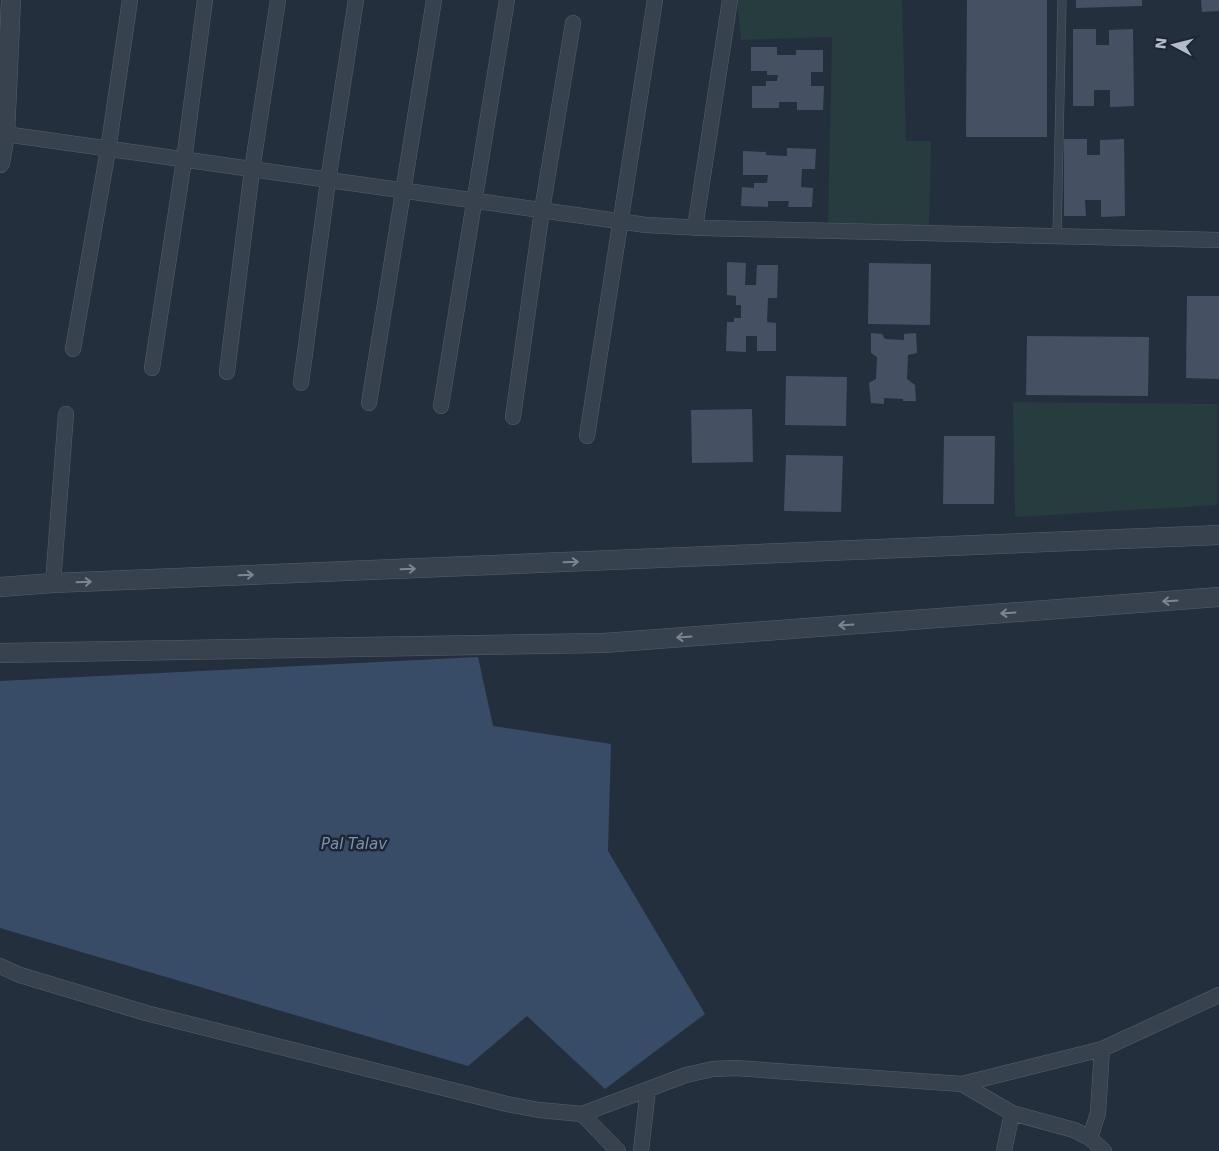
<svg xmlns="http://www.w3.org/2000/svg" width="1219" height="1151" font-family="'DejaVu Sans',sans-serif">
  <rect width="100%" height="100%" fill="#242f3e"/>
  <!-- green -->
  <path fill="#263c3f" d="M737,0H902L906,141H931L929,228L828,226L832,37L741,40Z
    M1013,402L1217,404V505L1015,517Z"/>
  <!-- water -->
  <path fill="#394c67" d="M478,657L493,726L611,744L608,851L705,1014L605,1089L527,1016L468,1066L0,928V681Z"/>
  <!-- building -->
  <path fill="#455162" d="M967,0H1047V137H966Z
    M1076,0H1142V6L1076,8Z
    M1201,0H1219V11L1202,12Z
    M1073,29H1096V45H1109V30L1133,29L1134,106L1110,107V90H1094V106H1073Z
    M751,47H777V55H796V50H823V72H811V86H824L823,110H797V102H779V108H752V86H766V81H777L778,75H767V71H751Z
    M1064,139H1087V155H1100V140L1124,139L1125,216L1101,217V200H1085L1086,216H1064Z
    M787,148L816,149L815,169H802L801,187L813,188L812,207H788L789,201H768V207L741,206L742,187L754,188V183H767L768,175H743V151L766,152V155L787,156Z
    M727,262L746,263L745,285H756L757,265H778L777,298H768L767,322L776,323V351H757V336H746V352L726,351L727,322H734V318H741V305H736V296L727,295Z
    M869,263L931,264L930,325L868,324Z
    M1187,296H1219V379L1186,378Z
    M871,333L882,334L885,339L904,340V334L916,333L917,353L908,355L907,379L915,385L916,401H903V399L884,398V404L871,403L869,383L876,379L877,357L871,353Z
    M1027,336L1149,337L1148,396L1026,395Z
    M786,376L847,377L846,426L785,425Z
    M752,409L753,462L692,463L691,410Z
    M944,436H995L994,504H943Z
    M786,455L843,456L841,512L784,511Z"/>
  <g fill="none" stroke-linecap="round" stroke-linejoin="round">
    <defs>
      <path id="service" d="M1057,236L1062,0"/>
      <path id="minor" d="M5,134L646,225L704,228L1219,240
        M695,228L730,0
        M73,349L108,150L130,0
        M152,368L184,160L205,0
        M227,372L252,170L278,0
        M301,383L328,181L356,0
        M369,403L434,0
        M441,406L507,0
        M513,417L542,210L573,23
        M587,436L655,0
        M53,583L66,414
        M0,966L20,975L146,1013L507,1104L539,1110L582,1114L686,1075L713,1069L735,1068L962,1084L1102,1049L1219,995
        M1102,1049L1098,1113L1090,1138L1104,1151
        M962,1084L1012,1113L1074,1130L1090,1138
        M582,1114L618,1151
        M641,1151L648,1089
        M1004,1151L1012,1113"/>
      <path id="tertiary" d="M0,163L5,134L11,0
        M0,587L53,583L1219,535
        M0,653L604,643L1219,597"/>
    </defs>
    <!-- service casing -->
    <use href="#service" stroke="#565f6c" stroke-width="9"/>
    <!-- minor casing -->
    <use href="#minor" stroke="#565f6c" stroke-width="16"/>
    <!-- tertiary casing -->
    <use href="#tertiary" stroke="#565f6c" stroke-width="20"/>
    <!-- service -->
    <use href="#service" stroke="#38414e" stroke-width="8"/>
    <!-- minor -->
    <use href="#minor" stroke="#38414e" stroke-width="15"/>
    <!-- tertiary -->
    <use href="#tertiary" stroke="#38414e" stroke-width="19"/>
  </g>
  <!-- one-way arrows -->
  <defs><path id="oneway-shaft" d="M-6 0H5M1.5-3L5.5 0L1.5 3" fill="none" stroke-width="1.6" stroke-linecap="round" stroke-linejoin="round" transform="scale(1.25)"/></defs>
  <g stroke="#7c8592">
    <use href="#oneway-shaft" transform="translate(571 562) rotate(-2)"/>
    <use href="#oneway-shaft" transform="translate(408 569) rotate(-2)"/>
    <use href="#oneway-shaft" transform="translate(246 575) rotate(-2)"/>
    <use href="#oneway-shaft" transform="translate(84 582) rotate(-2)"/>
    <use href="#oneway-shaft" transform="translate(1170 601) rotate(176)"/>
    <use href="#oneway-shaft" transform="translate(1008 613) rotate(176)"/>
    <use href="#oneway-shaft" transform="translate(846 625) rotate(176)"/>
    <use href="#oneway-shaft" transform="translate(684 637) rotate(176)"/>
  </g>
  <g text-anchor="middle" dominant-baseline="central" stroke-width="5" stroke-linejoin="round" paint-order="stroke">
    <!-- water labels -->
    <g font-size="15" font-style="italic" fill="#7c92b1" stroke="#1d2633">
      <text x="354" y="844">Pal Talav</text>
    </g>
  </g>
  <!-- north arrow -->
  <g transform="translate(1174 45) rotate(277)" stroke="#1d2633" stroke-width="4" paint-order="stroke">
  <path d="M0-4L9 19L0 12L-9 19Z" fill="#b4bcc9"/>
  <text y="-8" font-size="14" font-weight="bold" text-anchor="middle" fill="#b4bcc9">N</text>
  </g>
</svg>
